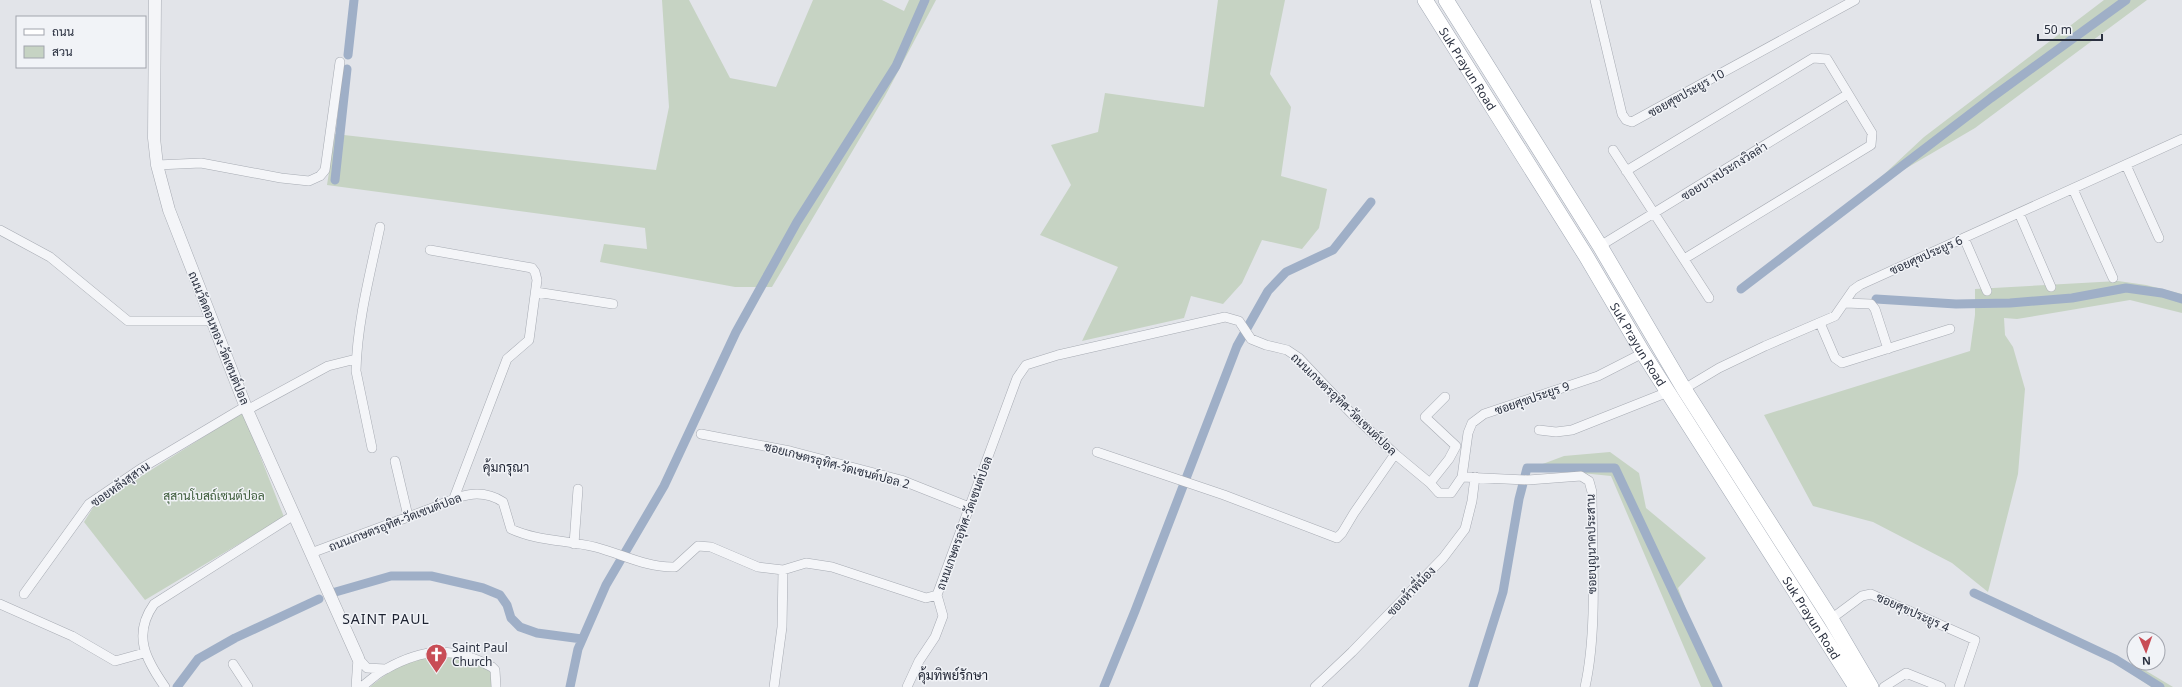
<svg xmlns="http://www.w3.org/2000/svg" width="2182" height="687" font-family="'Noto Sans',Sarabun,sans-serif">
  <rect width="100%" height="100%" fill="#e2e4e9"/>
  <!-- green -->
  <path fill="#c6d3c3" d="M662,0H689L730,78L776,87L813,0H882L904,11L909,0H936L885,96L772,287H735L600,262L604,244L647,249L645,228L327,185L335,134L656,170L669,107Z
    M1218,0H1285L1270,74L1291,107L1281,176L1327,189L1319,228L1302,249L1262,240L1242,283L1223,304L1191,296L1184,318L1082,341L1118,267L1040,235L1071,185L1051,145L1098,132L1105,93L1204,107Z
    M2104,0H2147L1975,128L1864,193L1924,137Z
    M2118,281L2146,285L2182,294V313L2130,300L2017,319L2004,318L2005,335L2013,347L2025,389L2018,474L1988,592L1952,563L1873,522L1813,506L1764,415L1970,351L1975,315V289Z
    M243,412L284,517L145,600L84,522L94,506Z
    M1610,452L1639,473L1646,508L1706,558L1678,588L1714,687H1701L1611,476L1532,468L1564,456Z
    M447,654L485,666L491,670L492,687H370C398,664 411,659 447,654Z
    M2138,666L2173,687H2151L2138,678Z"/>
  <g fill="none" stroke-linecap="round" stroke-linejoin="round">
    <!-- canal -->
    <path stroke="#9fafc7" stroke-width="9" d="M348,55L354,0
      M335,180L347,69
      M1741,289L1991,98L2126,0
      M1876,299L1956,304L2010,303L2072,298L2126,288L2162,293L2182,299
      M332,593L391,576H431L483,588L500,595L507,605L511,618L520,627L537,633L582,639
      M1974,593L2115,659L2160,687
      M177,687L198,659L235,638L319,599
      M570,687L578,649L606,585L664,486L736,332L797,222L896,66L925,0
      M1104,687L1135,611L1237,346L1268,291L1286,272L1333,250L1371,202
      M1473,687L1503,592L1519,499L1527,468H1615L1718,687"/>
    <defs>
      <path id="minor" d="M1595,0L1622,114L1626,120L1632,122L1855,0
        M1613,150L1709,298
        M157,165L201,163L281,178L309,181L320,176L325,170L340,62
        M2126,165L2159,238
        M1626,171L1813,58L1827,59L1872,133L1871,145L1684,259
        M2073,189L2113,278
        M2019,213L2051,287
        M0,230L50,257L128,321H212
        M1964,238L1987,291
        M1600,246L1848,94
        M430,250L532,268L535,272L537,280L529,340L507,359L454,498
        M536,292L613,304
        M1845,303L1871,304L1875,309L1888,349
        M1820,323L1835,358L1842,363L1950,329
        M1684,389L1719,368L1765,346L1835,316L1853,290L1860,285L2182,139
        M247,410L328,366L356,359
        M1539,430L1556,432L1572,430L1668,392
        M701,434L790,451L901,480L969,507
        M372,448L356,371C357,323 370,274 380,227
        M1097,452L1224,495L1337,538L1342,533L1354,513L1395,454
        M395,461L408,516
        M1462,477L1528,480L1581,476L1589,481L1592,492C1592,552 1598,629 1585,687
        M1430,483L1449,459L1456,446L1425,417L1445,397
        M574,544L578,489
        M311,553L435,507C458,496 480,487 503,502L511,529C537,541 567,540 595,547C622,554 647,568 675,567L698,546L711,547L758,567L783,570L806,563L832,567L926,598L937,595L1017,378L1026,365L1058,355L1225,317L1239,321L1251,339L1266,345L1287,350L1299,358L1350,412L1395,454L1430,483L1439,493H1451L1462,477L1468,433L1472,423L1484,414L1598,376L1643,353
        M24,594L89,504L142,468L246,406
        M0,604L72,636L115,661L144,653
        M1831,619L1862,596L1871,594L1975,640L1959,687
        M358,658L367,668L385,669
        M233,664L248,687
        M165,687C146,660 132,635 154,604L294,515
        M356,687L358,658
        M361,687C370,681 377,673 386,669C423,648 454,646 492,667L495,670L496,687
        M774,687L782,627L783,570
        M907,687L919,661L935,637L943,616L937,595
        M1315,687L1352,652L1443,558L1465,529L1472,501L1475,477
        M1884,687L1906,673L1941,687"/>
      <path id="tertiary" d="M155,0L154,138L157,165L169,210L247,410L358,658"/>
      <g id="primary">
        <path id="s1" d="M1425,0L1586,256L1643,353L1856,687"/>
        <path d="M1446,0L1600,246L1684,389L1831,619L1871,687"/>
      </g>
    </defs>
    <!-- minor casing -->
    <use href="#minor" stroke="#a7abb3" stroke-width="10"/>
    <!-- tertiary casing -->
    <use href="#tertiary" stroke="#a7abb3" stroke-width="13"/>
    <!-- primary casing -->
    <use href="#primary" stroke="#a1a8b4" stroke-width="16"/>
    <!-- minor -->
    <use href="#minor" stroke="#f4f5f8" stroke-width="9"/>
    <!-- tertiary -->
    <use href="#tertiary" stroke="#f4f5f8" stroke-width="12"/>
    <!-- primary -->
    <use href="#primary" stroke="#fff" stroke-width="15"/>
  </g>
  <!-- icons -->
  <defs>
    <symbol id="church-pin" viewBox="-11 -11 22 30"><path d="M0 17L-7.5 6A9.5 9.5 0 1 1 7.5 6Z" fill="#c84d56" stroke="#f1f3f7"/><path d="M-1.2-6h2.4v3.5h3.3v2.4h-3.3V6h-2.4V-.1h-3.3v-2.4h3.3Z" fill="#fff"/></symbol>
  </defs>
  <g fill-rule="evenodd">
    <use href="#church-pin" x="424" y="642" width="25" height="34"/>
  </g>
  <g text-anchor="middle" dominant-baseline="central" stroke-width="3" stroke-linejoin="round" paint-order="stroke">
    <!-- street labels -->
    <g font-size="12" fill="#2b3140" stroke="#f1f3f7">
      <text stroke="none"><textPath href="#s1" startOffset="81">Suk Prayun Road</textPath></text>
      <text transform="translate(1686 93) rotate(-29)">ซอยศุขประยูร 10</text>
      <text transform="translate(1724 171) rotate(-32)">ซอยบางประกงวิลล่า</text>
      <text transform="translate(1926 255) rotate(-24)">ซอยศุขประยูร 6</text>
      <text transform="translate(219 338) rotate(68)">ถนนวัดดอนทอง-วัดเซนต์ปอล</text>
      <text stroke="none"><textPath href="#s1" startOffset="405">Suk Prayun Road</textPath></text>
      <text transform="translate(1532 398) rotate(-19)">ซอยศุขประยูร 9</text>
      <text transform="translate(1344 404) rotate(44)">ถนนเกษตรอุทิศ-วัดเซนต์ปอล</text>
      <text transform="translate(837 465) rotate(15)">ซอยเกษตรอุทิศ-วัดเซนต์ปอล 2</text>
      <text transform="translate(120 484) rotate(-35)">ซอยหลังสุสาน</text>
      <text transform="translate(395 522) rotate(-21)">ถนนเกษตรอุทิศ-วัดเซนต์ปอล</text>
      <text transform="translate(964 523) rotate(-70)">ถนนเกษตรอุทิศ-วัดเซนต์ปอล</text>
      <text transform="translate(1591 544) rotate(-91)">ซอยบุญนาคประสาน</text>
      <text transform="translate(1411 591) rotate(-46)">ซอยห้าพี่น้อง</text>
      <text transform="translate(1913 612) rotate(24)">ซอยศุขประยูร 4</text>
      <text stroke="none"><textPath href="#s1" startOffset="729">Suk Prayun Road</textPath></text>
    </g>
    <!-- park labels -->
    <g font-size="12" fill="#3c5b39" stroke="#f1f3f7">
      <text x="214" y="495">สุสานโบสถ์เซนต์ปอล</text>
    </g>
    <!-- poi labels -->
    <g font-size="12" fill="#2b3140" stroke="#f1f3f7" text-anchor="start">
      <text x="452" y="647">Saint Paul<tspan x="452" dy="14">Church</tspan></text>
    </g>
    <!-- neighbourhood labels -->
    <g font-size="13" fill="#1d2231" stroke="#f1f3f7">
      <text x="506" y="467">คุ้มกรุณา</text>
      <text x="953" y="675">คุ้มทิพย์รักษา</text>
    </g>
    <!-- quarter labels -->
    <g font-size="14" letter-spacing="1" fill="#1d2231" stroke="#f1f3f7">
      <text x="386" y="618">SAINT PAUL</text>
    </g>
  </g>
  <!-- legend -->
  <rect x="16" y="16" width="130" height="52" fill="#f1f3f7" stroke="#a2a5ae"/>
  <rect x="24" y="29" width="20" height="6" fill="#ffffff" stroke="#a2a5ae"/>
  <text x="52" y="36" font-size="12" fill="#2b3140">ถนน</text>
  <rect x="24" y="46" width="20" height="12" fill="#c6d3c3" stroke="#a2a5ae"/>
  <text x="52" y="56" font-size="12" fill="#2b3140">สวน</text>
  <!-- north arrow -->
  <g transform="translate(2146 651) rotate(178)"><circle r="19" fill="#f1f3f7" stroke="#a2a5ae"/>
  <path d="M0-3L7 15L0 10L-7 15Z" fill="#c84d56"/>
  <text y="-6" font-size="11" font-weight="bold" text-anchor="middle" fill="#2b3140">N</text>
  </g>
  <!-- scale -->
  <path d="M2038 34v6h64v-6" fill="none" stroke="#2b3140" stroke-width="2"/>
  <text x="2044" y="34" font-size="12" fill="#2b3140" stroke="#f1f3f7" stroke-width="3" paint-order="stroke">50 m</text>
</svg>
